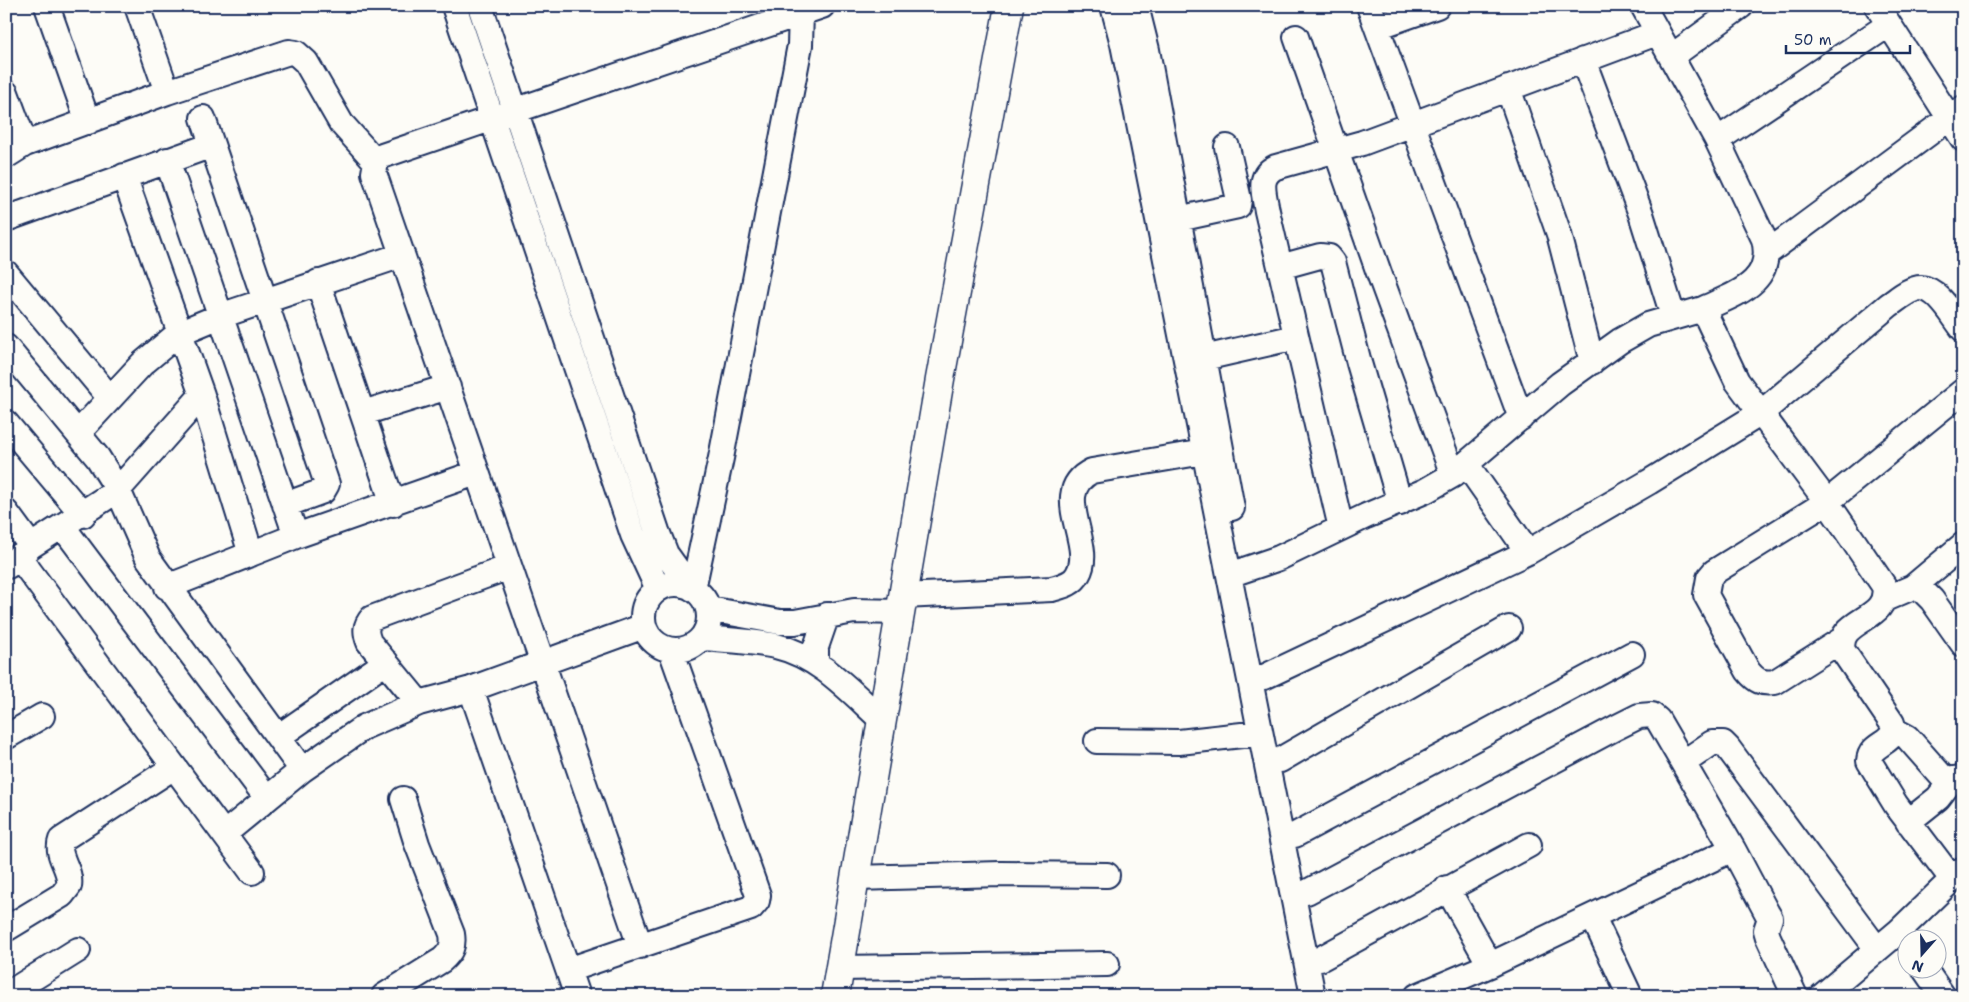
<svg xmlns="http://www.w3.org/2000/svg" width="1969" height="1002" font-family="'Shantell Sans',sans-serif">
  <rect width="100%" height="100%" fill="#fdfcf7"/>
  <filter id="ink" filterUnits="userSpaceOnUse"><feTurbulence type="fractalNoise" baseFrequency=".02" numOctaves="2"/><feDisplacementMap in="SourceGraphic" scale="10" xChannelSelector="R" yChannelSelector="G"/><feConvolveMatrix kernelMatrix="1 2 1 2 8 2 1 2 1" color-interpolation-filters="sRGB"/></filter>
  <g filter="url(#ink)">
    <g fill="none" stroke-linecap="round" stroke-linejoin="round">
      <defs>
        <path id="minor" d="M47,6L88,122
          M137,6L167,92
          M454,6L633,535L658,589
          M480,6L657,531L666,554L689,586
          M1113,6L1123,44L1313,996
          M1136,6L1147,50L1232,508
          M1369,6L1521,418
          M1643,6L1717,140L1764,239C1775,283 1735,294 1703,309
          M1877,6L1963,139
          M1377,27L1437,6
          M1296,37L1379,273L1453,475
          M1671,57L1741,6
          M1583,60L1641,214L1673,316
          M1508,88L1559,234L1592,362
          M6,93L25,144
          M203,118L327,484L323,491L285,505
          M1717,140L1888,25
          M6,156L25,144L167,92L289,52L296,53L306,62L341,123L376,162
          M167,160L296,536
          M124,176L202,395L251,554
          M6,219L212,145
          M1178,219L1238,206L1239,200L1227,147
          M1767,253L1963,108
          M1280,267L1320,256L1329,257L1333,262L1359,363L1400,503
          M6,273L110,398
          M318,282L393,504
          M6,347L98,458L118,490L148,558L302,770
          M1204,358L1296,337
          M363,413L448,387
          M6,423L83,515
          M79,432L142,364L179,333L220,316L402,255
          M1467,465L1528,552
          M6,512L31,546
          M63,527L267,798
          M1341,528L1267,211C1264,193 1257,176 1276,167L1362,143L1657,33
          M19,557L252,872
          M8,566L31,546L118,490L202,395
          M1229,575L1279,558L1366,516L1425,491L1453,475L1560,384L1620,341L1648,325L1703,309L1737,381L1827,502L1884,586C1891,622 1835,618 1843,651L1892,723L1894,730C1890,745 1870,744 1869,761L1896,805L1952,879
          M643 617a33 33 0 1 1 66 0a33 33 0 1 1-66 0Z
          M167,587L296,536L476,473
          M1913,587L1963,545
          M693,589L721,458L800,45L801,13
          M903,596L1052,589C1062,586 1073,584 1078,574C1096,544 1048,492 1092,471L1204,452
          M1885,599L1913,587L1920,588L1932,600L1963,644
          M709,609L780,622H795L854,611L901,612
          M703,638C727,640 752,641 776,646C819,656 850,691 882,720
          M1843,639L1775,682C1762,684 1756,681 1748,671L1706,595L1709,578L1714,572L1827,502L1963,391
          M816,663V647L827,615
          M1264,677L1528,552L1649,482L1761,413L1889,305C1898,299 1910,288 1921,288C1939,289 1953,317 1963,329
          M471,689L577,996
          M419,703L369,642C365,632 365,626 372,618L509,567
          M1894,730L1907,737L1945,780L1963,778
          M6,737L42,716
          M278,737L386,662
          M1097,741L1179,742L1260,733
          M1280,760L1509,628
          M1683,763L1712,743H1723L1728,748L1877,949
          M1908,822L1938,798L1951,781
          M224,834L302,770L364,727L419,703L471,689L644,626
          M1295,835L1632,654
          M855,878L1001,874L1107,875
          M1447,888L1490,965
          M1307,892L1617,727L1639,716L1652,715L1658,720L1733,849L1767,913L1770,918L1766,930L1768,937L1795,996
          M1593,917L1630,996
          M6,929L62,895L69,886C72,869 55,856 61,840L174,767
          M640,946L374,173L376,162L382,156L822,6
          M1320,959L1529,845
          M840,968L1107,964
          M568,970L751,908L757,901L758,895L671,650
          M1925,970L1943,996
          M6,995L78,950
          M384,996L442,960C451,952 454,946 452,934L417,844L403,799
          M1417,996L1490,965L1733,849
          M1822,996L1898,932L1963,869"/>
        <path id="major" d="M835,996L940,379L1009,6"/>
      </defs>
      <!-- minor casing -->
      <use href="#minor" stroke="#1b2f5e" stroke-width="28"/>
      <!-- major casing -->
      <use href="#major" stroke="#1b2f5e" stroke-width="31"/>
      <!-- minor -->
      <use href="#minor" stroke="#fdfcf7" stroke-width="24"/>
      <!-- major -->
      <use href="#major" stroke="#fdfcf7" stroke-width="28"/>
    </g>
  </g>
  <!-- margin -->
  <rect width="1969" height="1002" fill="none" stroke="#fdfcf7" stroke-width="25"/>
  <rect x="12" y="12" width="1944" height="977" fill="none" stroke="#1b2f5e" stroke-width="2" filter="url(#ink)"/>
  <!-- north arrow -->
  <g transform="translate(1922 954) rotate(200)"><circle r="24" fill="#fdfcf7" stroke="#a3aaba"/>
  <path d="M0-4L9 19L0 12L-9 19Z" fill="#1b2f5e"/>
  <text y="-8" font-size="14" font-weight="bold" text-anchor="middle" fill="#1b2f5e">N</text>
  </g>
  <!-- scale -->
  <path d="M1786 45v8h124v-8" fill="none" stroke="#1b2f5e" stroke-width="2.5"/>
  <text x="1794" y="45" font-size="15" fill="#1b2f5e" stroke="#fdfcf7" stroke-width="4" paint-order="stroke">50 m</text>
</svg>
